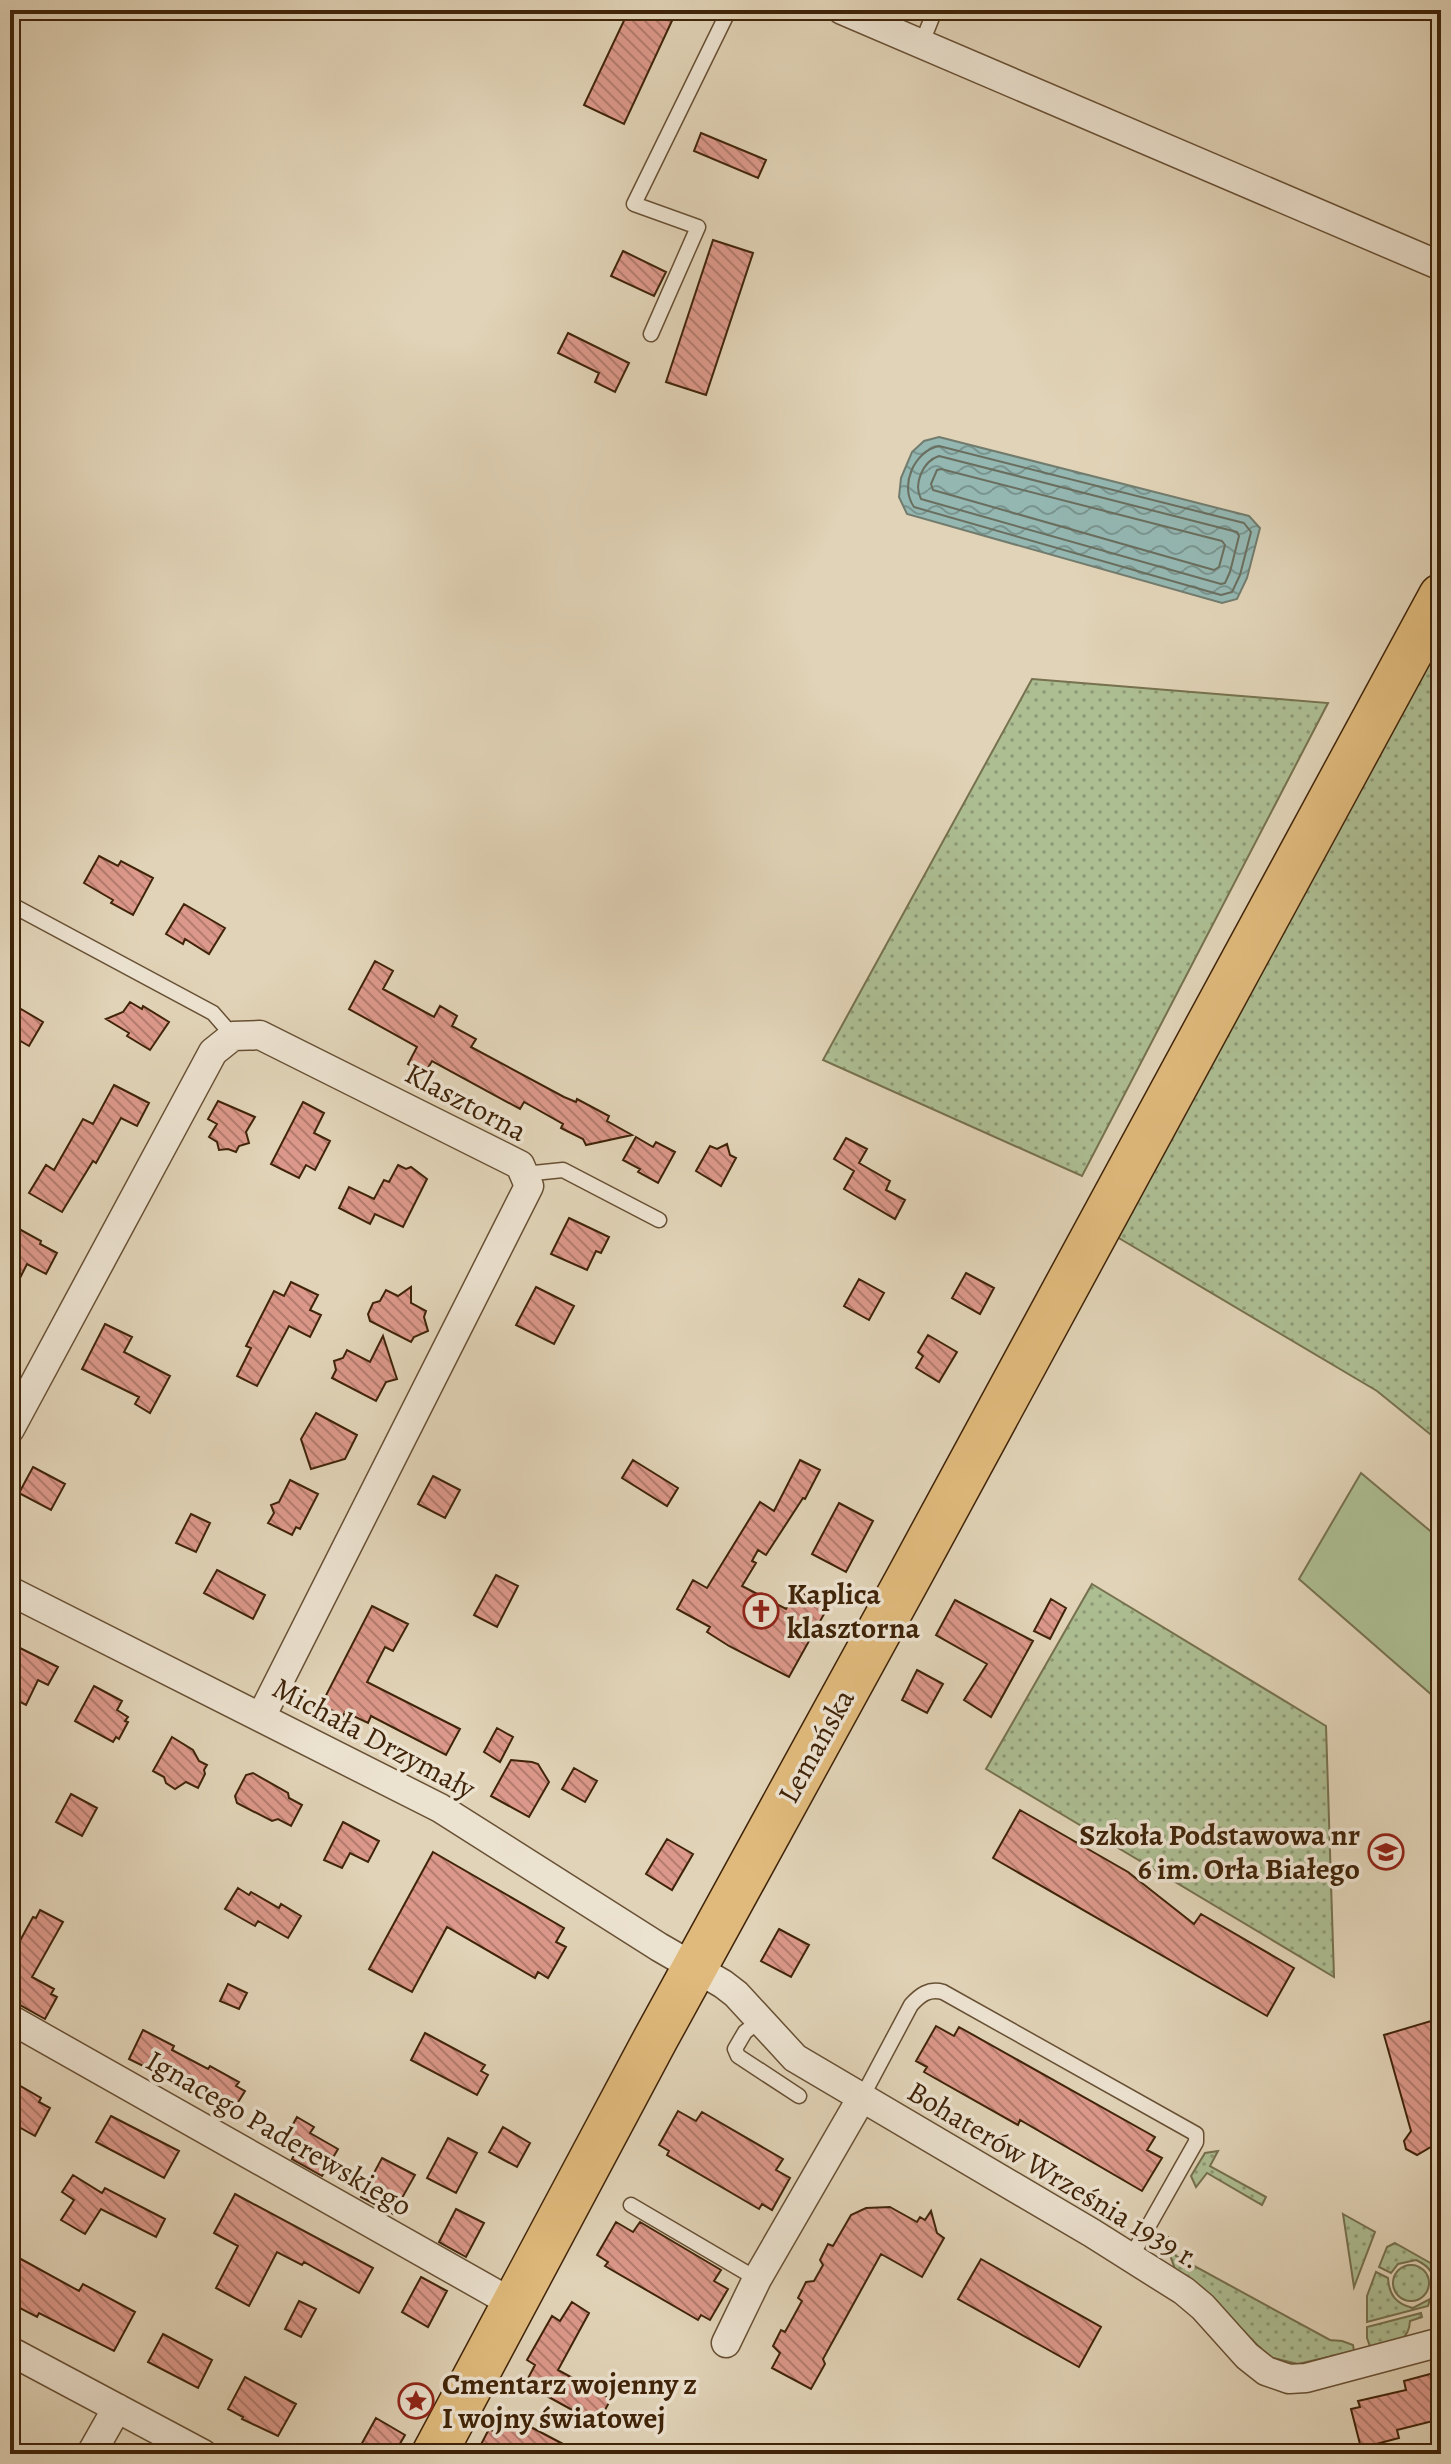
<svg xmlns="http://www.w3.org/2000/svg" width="1451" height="2464" font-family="Alegreya,serif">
  <defs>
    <pattern id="grass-dots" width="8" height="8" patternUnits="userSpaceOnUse" patternTransform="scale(2)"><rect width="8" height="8" fill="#adbe93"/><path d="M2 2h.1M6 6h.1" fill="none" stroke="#8e9a76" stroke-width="1.8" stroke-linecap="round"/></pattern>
    <pattern id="water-waves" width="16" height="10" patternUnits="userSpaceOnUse" patternTransform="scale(2)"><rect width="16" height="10" fill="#94b7b2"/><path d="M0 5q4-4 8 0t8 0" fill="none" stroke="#7a958f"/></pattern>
    <pattern id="building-back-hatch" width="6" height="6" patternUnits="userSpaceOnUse" patternTransform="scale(2)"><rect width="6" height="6" fill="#dc988a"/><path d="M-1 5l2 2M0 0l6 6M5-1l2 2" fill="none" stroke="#b47c6f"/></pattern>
  </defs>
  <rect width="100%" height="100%" fill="#e1d3b7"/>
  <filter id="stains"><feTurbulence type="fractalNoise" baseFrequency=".0025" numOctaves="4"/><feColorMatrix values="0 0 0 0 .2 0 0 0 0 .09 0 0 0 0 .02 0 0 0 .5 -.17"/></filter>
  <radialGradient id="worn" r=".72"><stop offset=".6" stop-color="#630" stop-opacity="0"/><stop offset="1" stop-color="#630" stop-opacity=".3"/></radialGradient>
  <!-- grass -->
  <path fill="url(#grass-dots)" stroke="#76714e" stroke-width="2" d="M1441,638V1443L1377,1391L1117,1237Z
    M1032,679L1328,703L1082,1176L823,1060Z
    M1092,1584L1326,1726L1334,1977L986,1769Z
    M1218,2151L1210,2166L1266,2197L1262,2205L1207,2173L1196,2187L1191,2176L1205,2153Z
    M1343,2214L1375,2232L1354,2287Z
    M1163,2236L1168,2237L1176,2256L1330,2340L1342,2341L1353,2345L1354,2351L1298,2364L1269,2357L1212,2299L1175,2269Z
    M1395,2243L1441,2269V2278L1436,2290C1434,2276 1432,2267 1416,2260L1398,2264L1391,2273L1379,2267L1387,2247Z
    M1393 2283a18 18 0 1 1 36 0a18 18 0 1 1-36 0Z
    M1376,2272L1388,2278C1389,2295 1396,2304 1413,2308L1430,2299L1428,2306L1367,2322V2296Z
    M1421,2313L1422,2317L1410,2321C1409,2344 1390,2344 1371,2349L1367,2338V2327Z"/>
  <!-- park -->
  <path fill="#adbe93" stroke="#76714e" stroke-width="2" d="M1361,1473L1441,1540V1703L1299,1579Z"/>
  <!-- water -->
  <path fill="url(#water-waves)" stroke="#727c6e" stroke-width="2" d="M939,437L1249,516L1260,528L1247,578L1237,599L1222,603L907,514L899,497L901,478L912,452L924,441Z"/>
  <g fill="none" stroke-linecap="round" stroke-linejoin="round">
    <!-- shore -->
    <path stroke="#6a6e5e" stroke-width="2" d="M939,446L1244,523L1251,532L1240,575L1232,592L1221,595L914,507C899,486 914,451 939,446Z
      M939,456L1237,532L1239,536L1230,572L1225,583L1221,584L921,499C913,484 923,461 939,456Z
      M941,469L1222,541L1225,545L1219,567L1214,570L933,490L931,484L937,470Z"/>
  </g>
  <!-- building -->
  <path fill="url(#building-back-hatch)" stroke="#402409" stroke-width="2" d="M629,10H677L624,124L584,105Z
    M701,133L766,160L758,178L694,151Z
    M713,240L753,253L706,395L666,382Z
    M623,251L666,272L654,296L611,276Z
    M568,333L629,363L615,392L595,382L599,373L558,353Z
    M99,856L118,866L121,861L153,878L133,915L111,903L113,900L84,883Z
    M184,904L225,928L209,954L185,939L183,944L166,934Z
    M375,961L393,971L383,989L434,1017L440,1006L457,1016L452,1026L476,1039L471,1047L564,1097L576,1102L577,1099L609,1116L607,1121L632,1135L586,1145L583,1139L561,1128L563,1124L524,1102L520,1109L432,1061L425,1073L408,1064L417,1047L349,1009Z
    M130,1002L142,1009L143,1006L169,1022L150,1050L127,1036L129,1033L106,1019L123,1012Z
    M21,1009L43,1022L29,1046L10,1035V1028Z
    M114,1085L149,1103L137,1126L121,1118L96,1163L93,1161L62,1212L29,1193L46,1165L54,1170L83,1119L93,1124Z
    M218,1101L255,1117L246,1132L249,1143L239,1146L236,1152L228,1149L219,1150L217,1142L209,1137L217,1124L208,1119Z
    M303,1102L324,1113L314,1133L330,1141L315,1170L306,1165L299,1178L271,1164Z
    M636,1137L653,1147L656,1142L675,1152L658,1183L638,1172L640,1169L623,1160Z
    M846,1138L867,1149L859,1163L890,1181L886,1190L905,1200L895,1219L844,1189L854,1171L834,1159Z
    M727,1144L730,1155L736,1158L721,1186L696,1171L710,1146L717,1149Z
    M398,1165L406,1169L411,1167L427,1179L403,1227L375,1214L370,1224L339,1208L349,1187L374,1199L384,1180L389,1182Z
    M569,1218L609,1237L601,1253L596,1251L587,1270L551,1254Z
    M10,1224L41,1241L40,1244L57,1253L46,1274L27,1264L10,1298Z
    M966,1273L994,1288L980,1314L952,1298Z
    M859,1279L884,1293L869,1320L844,1306Z
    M291,1282L318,1295L310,1310L321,1315L310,1337L289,1326L257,1386L237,1376L251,1348L246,1346L274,1291L284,1296Z
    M411,1287V1303L426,1311L424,1317L428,1331L414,1337L411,1342L370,1321L368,1314L373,1303L380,1301L386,1290L398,1296Z
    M536,1287L574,1306L554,1344L516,1325Z
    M105,1324L132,1337L124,1352L170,1376L150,1413L135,1404L139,1397L82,1369Z
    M928,1335L957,1352L939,1382L916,1368L923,1356L918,1352Z
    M383,1336L397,1379L386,1382L376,1401L332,1378L336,1370L334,1361L343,1358L347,1350L370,1362Z
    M316,1413L357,1435L345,1459L311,1469L301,1439Z
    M633,1460L678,1488L667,1506L622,1478Z
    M800,1460L820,1470L805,1499L803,1498L766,1555L758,1550L752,1561L756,1563L742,1586L786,1609L797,1590L828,1607L789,1677L729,1646L707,1632L710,1627L677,1609L693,1580L707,1588L760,1502L774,1511Z
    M33,1467L65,1484L51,1510L19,1493Z
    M433,1476L460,1490L445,1518L418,1504Z
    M290,1480L318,1494L300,1529L296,1527L292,1535L268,1523L274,1513L271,1505L279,1502Z
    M839,1503L873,1521L846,1572L812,1554Z
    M191,1514L210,1523L196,1552L176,1543Z
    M217,1570L265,1595L253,1619L204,1593Z
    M496,1575L518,1586L497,1627L474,1615Z
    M1051,1599L1066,1608L1050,1639L1034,1631Z
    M955,1600L1033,1641L991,1717L964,1700L987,1664L936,1635Z
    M372,1606L408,1624L393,1651L385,1647L367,1682L460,1729L446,1755L371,1716L368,1723L345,1712L343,1716L321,1705Z
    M10,1643L58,1667L48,1685L38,1680L26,1705L10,1697Z
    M917,1670L943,1684L927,1713L902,1700Z
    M94,1686L122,1701L117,1710L128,1717L125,1721L128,1722L119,1739L116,1737L113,1742L75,1721Z
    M497,1728L513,1737L500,1762L484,1752Z
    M172,1737L193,1750L199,1761L207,1765L204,1770L205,1774L198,1788L186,1782L175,1789L166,1783L164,1777L153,1771Z
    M511,1760L532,1762L538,1764L549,1782L529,1817L491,1796Z
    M574,1768L597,1781L585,1802L562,1789Z
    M253,1773L288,1793L289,1798L302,1805L291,1826L278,1819L272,1821L237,1803L235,1796L246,1775Z
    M71,1794L97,1808L82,1836L56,1822Z
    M1020,1810L1128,1872L1194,1924L1201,1914L1294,1968L1267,2016L993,1858Z
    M343,1822L379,1841L368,1862L350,1853L342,1868L324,1860Z
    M667,1839L693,1854L672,1890L646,1874Z
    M433,1852L564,1928L556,1942L566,1947L548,1978L538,1972L535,1978L447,1927L412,1992L369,1969Z
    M238,1888L249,1895L251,1892L279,1908L281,1904L301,1916L288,1938L258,1921L255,1926L225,1909Z
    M40,1910L63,1922L32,1977L54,1989L51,1994L57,1997L45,2019L18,2004L10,2002V1959L33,1917L36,1918Z
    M779,1929L809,1945L791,1977L761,1961Z
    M228,1984L247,1993L239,2009L220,2001Z
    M1441,2018V2141L1417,2155L1406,2149L1404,2141L1411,2131L1384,2035Z
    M936,2026L954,2036L959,2027L1155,2137L1147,2150L1162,2158L1142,2191L1020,2120L1018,2125L924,2072L927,2067L916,2061Z
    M143,2030L174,2046L172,2050L208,2069L210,2066L239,2082L236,2086L245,2091L230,2115L185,2089L186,2087L129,2059Z
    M425,2033L485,2065L481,2071L488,2075L477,2095L411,2060Z
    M10,2080L41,2098L39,2102L50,2108L35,2136L10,2122Z
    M678,2111L696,2121L702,2112L783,2159L776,2170L790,2178L772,2210L762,2204L759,2209L667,2155L669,2151L659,2145Z
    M111,2116L179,2151L164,2178L96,2142Z
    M297,2117L314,2127L310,2133L338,2149L322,2176L292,2159L300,2144L286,2137Z
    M503,2127L530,2143L517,2167L489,2152Z
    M448,2138L477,2153L456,2193L427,2178Z
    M382,2158L415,2175L393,2214L361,2197Z
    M73,2175L102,2193L105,2188L165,2219L156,2237L101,2209L85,2234L61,2220L74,2200L62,2192Z
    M235,2194L373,2268L359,2293L304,2262L302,2265L277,2252L249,2306L216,2288L238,2246L214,2233Z
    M890,2207L917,2222L920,2217L925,2220L931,2211L937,2233L944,2238L922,2277L881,2254L823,2359L825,2364L811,2389L772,2368L780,2353L773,2346L781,2330L785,2332L802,2301L798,2298L806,2282L814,2281L823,2265L820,2260L828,2244L833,2246L851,2215L866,2208Z
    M456,2209L484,2223L466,2257L439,2242Z
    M616,2222L633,2232L640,2222L721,2270L714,2281L728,2289L710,2320L701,2315L698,2320L605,2266L608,2262L597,2255Z
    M10,2253L79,2291L83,2284L135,2312L114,2351L39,2313L37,2317L10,2303Z
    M981,2259L1101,2327L1079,2367L958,2299Z
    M421,2277L447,2291L428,2327L402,2312Z
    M299,2301L316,2309L301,2337L285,2329Z
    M572,2302L589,2313L558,2370L611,2399L600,2419L596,2417L594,2422L525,2384L535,2365L527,2360L552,2316L560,2321Z
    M163,2334L212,2360L198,2388L148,2362Z
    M1441,2371V2419L1397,2430L1399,2438L1361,2448L1351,2409L1360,2407L1358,2401L1406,2390L1404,2381Z
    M245,2377L296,2404L278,2436L242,2419L243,2417L228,2409Z
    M508,2415L582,2454H476L489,2429L498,2434Z
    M376,2418L405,2435L394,2454H356Z"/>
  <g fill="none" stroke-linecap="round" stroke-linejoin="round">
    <defs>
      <path id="lane" d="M921,45L935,10
        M651,334L698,227L634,204L729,10
        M10,904L213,1013L233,1036
        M524,1174L563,1170L659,1220
        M759,2021L745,2032L735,2049L738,2056L799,2096
        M861,2099L911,2005C920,1995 929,1988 943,1992L1196,2134V2142L1131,2257
        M631,2205L757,2279"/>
      <path id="street" d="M842,10L1441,266
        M10,1429L213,1052L233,1036L260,1035L520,1165L529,1186L261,1717
        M10,1591L440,1808L659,1947L723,1984L736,1994L795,2058L1092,2233L1184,2291L1203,2307L1247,2356L1266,2371L1289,2379L1306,2378L1441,2342
        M10,2019L514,2304
        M726,2343L757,2279L861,2099
        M10,2351L203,2454
        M91,2454L117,2408"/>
      <path id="primary" d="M434,2454L656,2038L910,1575L1441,596"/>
    </defs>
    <!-- lane casing -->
    <use href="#lane" stroke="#685034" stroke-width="17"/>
    <!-- street casing -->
    <use href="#street" stroke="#685034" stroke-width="31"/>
    <!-- primary casing -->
    <use href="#primary" stroke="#402409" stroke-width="47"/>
    <!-- lane -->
    <use href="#lane" stroke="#ece2d0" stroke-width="14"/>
    <!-- street -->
    <use href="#street" stroke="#ece2d0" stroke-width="28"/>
    <!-- primary -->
    <use href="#primary" stroke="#e0ba7c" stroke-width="44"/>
  </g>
  <!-- icons -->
  <defs>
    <symbol id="church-ring" viewBox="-11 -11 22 22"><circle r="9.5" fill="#ece2d0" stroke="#8f2418" stroke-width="1.5"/><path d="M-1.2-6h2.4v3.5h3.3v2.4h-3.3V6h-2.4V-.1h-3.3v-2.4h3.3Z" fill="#8f2418"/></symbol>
    <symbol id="school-ring" viewBox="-11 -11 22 22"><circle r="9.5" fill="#ece2d0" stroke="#8f2418" stroke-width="1.5"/><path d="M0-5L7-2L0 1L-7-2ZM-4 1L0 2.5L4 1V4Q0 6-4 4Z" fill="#8f2418"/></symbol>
    <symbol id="sight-ring" viewBox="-11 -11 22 22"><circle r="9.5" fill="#ece2d0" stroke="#8f2418" stroke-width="1.5"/><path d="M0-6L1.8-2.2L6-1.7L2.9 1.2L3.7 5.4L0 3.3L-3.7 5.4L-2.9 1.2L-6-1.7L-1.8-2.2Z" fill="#8f2418"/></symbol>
  </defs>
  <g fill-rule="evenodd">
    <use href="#church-ring" x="741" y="1591" width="40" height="40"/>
    <use href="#school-ring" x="1366" y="1832" width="40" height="40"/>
    <use href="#sight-ring" x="396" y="2381" width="40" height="40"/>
  </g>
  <g text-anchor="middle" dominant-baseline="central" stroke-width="7" stroke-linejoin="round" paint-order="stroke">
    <!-- street labels -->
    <g font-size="30" fill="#402409" stroke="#ece2d0">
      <text transform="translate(466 1102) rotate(28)">Klasztorna</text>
      <text transform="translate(374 1738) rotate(28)">Michała Drzymały</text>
      <text transform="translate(816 1746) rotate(-61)">Lemańska</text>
      <text transform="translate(279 2133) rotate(30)">Ignacego Paderewskiego</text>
      <text transform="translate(1054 2175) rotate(31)">Bohaterów Września 1939 r.</text>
    </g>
    <!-- poi labels -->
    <g font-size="30" font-weight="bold" fill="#402409" stroke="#ece2d0" text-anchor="start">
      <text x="787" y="1594">Kaplica<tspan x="787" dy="34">klasztorna</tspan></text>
      <text x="1360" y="1835" text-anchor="end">Szkoła Podstawowa nr<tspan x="1360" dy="34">6 im. Orła Białego</tspan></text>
      <text x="442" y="2384">Cmentarz wojenny z<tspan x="442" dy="34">I wojny światowej</tspan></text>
    </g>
  </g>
  <!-- margin -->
  <rect width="1451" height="2464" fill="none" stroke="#e1d3b7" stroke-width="40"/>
  <rect x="12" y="12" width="1427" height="2440" fill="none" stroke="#402409" stroke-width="4"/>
  <rect x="20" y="20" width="1411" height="2424" fill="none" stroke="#402409" stroke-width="2"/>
  <rect width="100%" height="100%" filter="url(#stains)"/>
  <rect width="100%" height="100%" fill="url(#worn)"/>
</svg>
